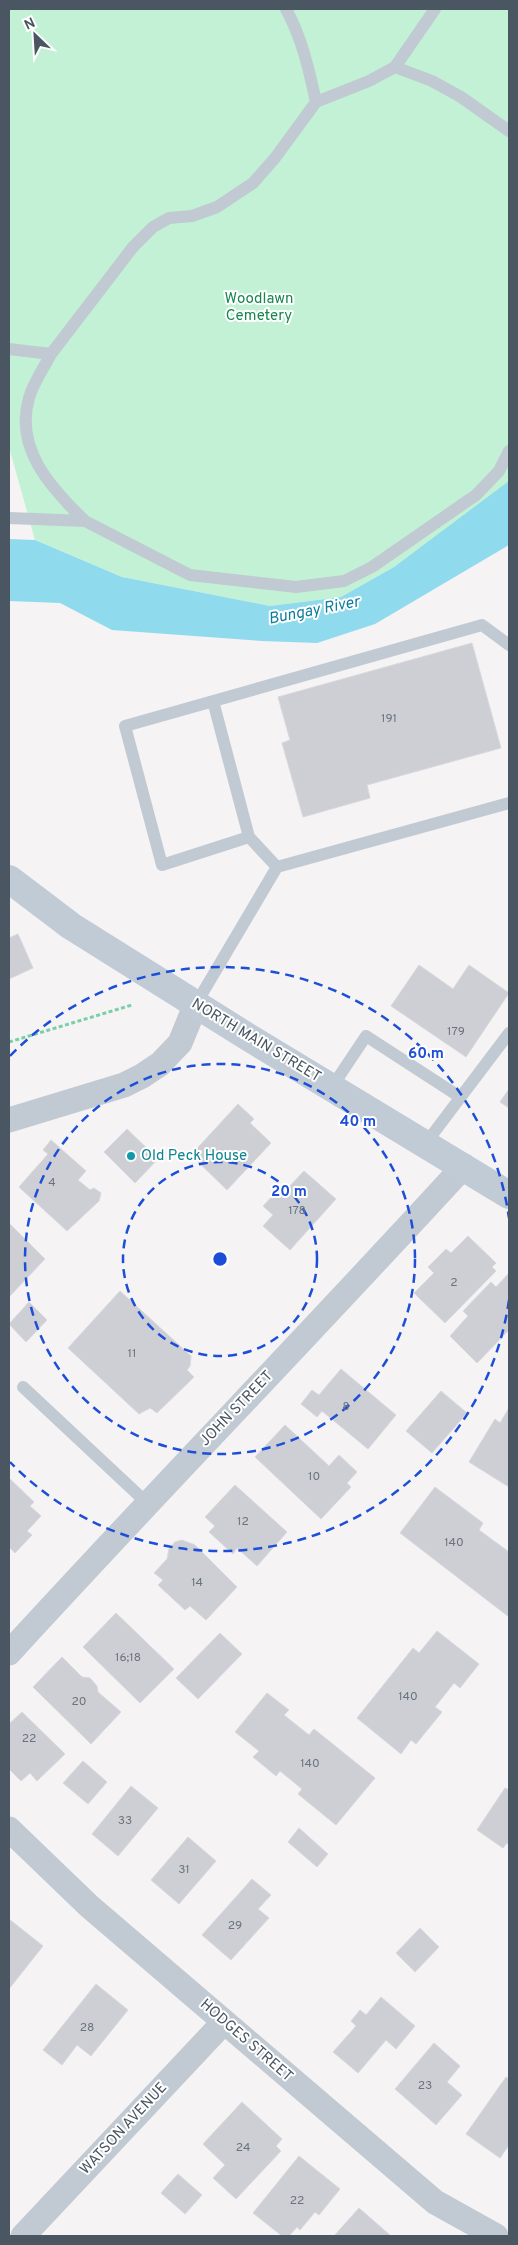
<svg xmlns="http://www.w3.org/2000/svg" width="518" height="2245" font-family="Overpass,sans-serif">
  <rect width="100%" height="100%" fill="#f5f3f3"/>
  <!-- green -->
  <path fill="#c3f1d5" d="M9,9H509V481L506,485L394,567L341,597L270,606L122,577L35,540L9,447Z"/>
  <!-- water -->
  <path fill="#90daee" d="M509,481V545L375,624L317,643L262,641L112,630L60,603L9,601V539L35,540L122,577L270,606L341,597L394,567Z"/>
  <!-- building -->
  <path fill="#cdcfd5" stroke="#d7d9de" d="M472,643L501,748L367,785L370,798L303,817L282,743L290,740L278,697Z
    M18,934L33,968L9,979V938Z
    M419,965L453,989L469,965L509,993L466,1057L391,1006Z
    M509,1089V1108L500,1102Z
    M238,1104L254,1119L250,1123L271,1143L227,1190L191,1155Z
    M127,1129L158,1159L135,1183L104,1152Z
    M51,1140L86,1171L78,1180L90,1190L94,1188L101,1193L99,1201L67,1231L19,1187L48,1154L43,1150Z
    M304,1171L336,1199L290,1250L263,1226L273,1215L263,1206L282,1186L286,1190Z
    M9,1223L45,1259L9,1297Z
    M468,1236L496,1263L492,1267L496,1271L445,1323L414,1293L434,1273L428,1267L446,1249L451,1253Z
    M509,1273V1330L477,1363L450,1336L468,1316L463,1311L491,1282L496,1287Z
    M120,1291L191,1356L190,1366L187,1370L194,1377L157,1413L150,1408L139,1414L68,1348Z
    M29,1302L47,1320L26,1342L9,1324Z
    M341,1369L396,1415L368,1449L322,1411L317,1417L301,1404L312,1390L319,1395Z
    M441,1391L467,1413L432,1453L406,1431Z
    M509,1408V1487L469,1462L495,1419L500,1423Z
    M285,1425L329,1466L339,1455L357,1472L347,1483L351,1487L321,1519L255,1457Z
    M9,1478L34,1502L30,1506L41,1516L27,1531L32,1535L15,1553L9,1547Z
    M235,1485L287,1532L257,1566L237,1548L233,1554L209,1532L215,1526L205,1517Z
    M435,1487L483,1523L479,1530L509,1552V1617L400,1533Z
    M182,1540L195,1545L237,1587L206,1620L190,1606L185,1610L158,1585L163,1580L154,1573L167,1559L169,1549L175,1542Z
    M116,1613L174,1669L140,1703L83,1647Z
    M437,1631L479,1664L460,1688L454,1683L435,1707L442,1712L416,1744L411,1740L401,1754L357,1718L413,1648L419,1653Z
    M220,1633L242,1654L198,1699L176,1678Z
    M62,1657L82,1677L90,1678L97,1686L98,1692L121,1712L91,1744L33,1687Z
    M267,1693L289,1710L284,1715L309,1735L314,1729L375,1778L336,1825L298,1794L302,1789L280,1771L276,1776L253,1757L259,1751L235,1732Z
    M22,1712L65,1754L37,1781L30,1773L21,1781L9,1769V1724Z
    M83,1761L107,1782L88,1804L63,1783Z
    M131,1786L158,1808L118,1856L92,1834Z
    M505,1788L509,1790V1844L507,1843L503,1848L477,1830Z
    M299,1828L328,1854L317,1867L288,1842Z
    M188,1837L216,1861L179,1904L151,1880Z
    M252,1879L271,1895L258,1909L269,1918L231,1960L202,1935Z
    M9,1919L43,1946L9,1989Z
    M420,1928L439,1947L415,1972L396,1953Z
    M96,1984L128,2010L91,2056L77,2045L62,2065L43,2050Z
    M381,1997L415,2026L396,2049L386,2040L358,2073L333,2052L356,2026L351,2021L360,2010L366,2015Z
    M434,2043L460,2066L447,2082L462,2095L436,2125L395,2089Z
    M506,2077L509,2079V2145L500,2158L466,2134Z
    M242,2102L282,2139L276,2146L281,2151L236,2199L213,2178L225,2165L203,2144Z
    M299,2156L340,2189L319,2215L315,2212L300,2230L297,2227L289,2236H282L253,2213Z
    M178,2174L202,2195L185,2214L161,2193Z
    M359,2208L391,2236H334Z"/>
  <g fill="none" stroke-linecap="round" stroke-linejoin="round">
    <!-- path -->
    <path stroke="#7ad0a6" stroke-width="3" stroke-dasharray="4 2.5" stroke-linecap="butt" d="M9,1042L132,1005"/>
    <!-- service -->
    <path stroke="#c1cad2" stroke-width="12" d="M286,9C302,38 309,70 316,102
      M395,67L432,81L461,97L509,131
      M9,349L51,354L133,247L153,227L169,218L192,216L217,207L253,183L275,158L316,102L369,81L395,67L435,9
      M51,354C44,368 33,383 29,398C14,449 52,489 85,521
      M9,518L85,521L190,575L296,587L344,581L372,567L476,495L499,471L509,451
      M213,701L249,837L162,865L125,726L482,625L509,645
      M249,837L277,867
      M196,1004L277,867L509,803
      M332,1087L366,1036L460,1097
      M426,1143L509,1033
      M23,1387L147,1503"/>
    <!-- minor -->
    <path stroke="#c1cad2" stroke-width="25" d="M9,1120L124,1085L142,1076L160,1064L180,1043L196,1004
      M9,1653C159,1489 314,1330 464,1166
      M9,1829L89,1906L435,2202L496,2236
      M23,2236L224,2022"/>
    <!-- secondary -->
    <path stroke="#c1cbd6" stroke-width="28" d="M9,879L71,926L248,1037L509,1195"/>
  </g>
  <!-- distance rings -->
  <g fill="none" stroke="#1d4ed8" stroke-width="2.5" stroke-dasharray="9 6">
    <circle cx="220" cy="1259" r="97"/>
    <circle cx="220" cy="1259" r="195"/>
    <path d="M509 1300A292 292 0 0 1 10 1462M10 1056A292 292 0 0 1 509 1218"/>
  </g>
  <!-- markers -->
  <circle fill="#0f9aa8" stroke="#fff" stroke-width="2" cx="131" cy="1156" r="5"/>
  <g text-anchor="middle" dominant-baseline="central" stroke-width="4" stroke-linejoin="round" paint-order="stroke">
    <!-- number labels -->
    <g font-size="12" fill="#6b747e">
      <text x="389" y="719">191</text>
      <text x="456" y="1032">179</text>
      <text x="52" y="1183">4</text>
      <text x="297" y="1211">178</text>
      <text x="454" y="1283">2</text>
      <text x="132" y="1354">11</text>
      <text x="346" y="1407">8</text>
      <text x="314" y="1477">10</text>
      <text x="243" y="1522">12</text>
      <text x="454" y="1543">140</text>
      <text x="197" y="1583">14</text>
      <text x="128" y="1658">16;18</text>
      <text x="408" y="1697">140</text>
      <text x="79" y="1702">20</text>
      <text x="29" y="1739">22</text>
      <text x="310" y="1764">140</text>
      <text x="125" y="1821">33</text>
      <text x="184" y="1870">31</text>
      <text x="235" y="1926">29</text>
      <text x="87" y="2028">28</text>
      <text x="425" y="2086">23</text>
      <text x="243" y="2148">24</text>
      <text x="297" y="2201">22</text>
    </g>
    <!-- park labels -->
    <g font-size="15" fill="#17864f" stroke="#fff">
      <text x="259" y="299">Woodlawn<tspan x="259" dy="17">Cemetery</tspan></text>
    </g>
    <!-- street labels -->
    <g font-size="15" fill="#4a5661" stroke="#fff">
      <text transform="translate(256 1041) rotate(31)">NORTH MAIN STREET</text>
      <text transform="translate(237 1409) rotate(-46)">JOHN STREET</text>
      <text transform="translate(246 2041) rotate(41)">HODGES STREET</text>
      <text transform="translate(124 2129) rotate(-47)">WATSON AVENUE</text>
    </g>
    <!-- culture labels -->
    <g font-size="15" fill="#0d838f" stroke="#fff" text-anchor="start">
      <text x="141" y="1156">Old Peck House</text>
    </g>
    <!-- water labels -->
    <g font-size="16" font-style="italic" fill="#0c7c9b" stroke="#fff">
      <text transform="translate(314 611) rotate(-11)">Bungay River</text>
    </g>
  </g>
  <circle cx="220" cy="1259" r="8" fill="#1d4ed8" stroke="#fff" stroke-width="2.5"/>
  <g font-size="15" text-anchor="middle" font-weight="bold" fill="#1d4ed8" stroke="#fff" stroke-width="4" stroke-linejoin="round" paint-order="stroke">
    <text x="426" y="1058">60 m</text>
    <text x="358" y="1126">40 m</text>
    <text x="289" y="1196">20 m</text>
  </g>
  <!-- border -->
  <rect width="518" height="2245" fill="none" stroke="#4a5661" stroke-width="20"/>
  <!-- north arrow -->
  <g transform="translate(35 35) rotate(335)" stroke="#ffffff" stroke-width="4" paint-order="stroke">
  <path d="M0-4L9 19L0 12L-9 19Z" fill="#4a5661"/>
  <text y="-8" font-size="14" font-weight="bold" text-anchor="middle" fill="#4a5661">N</text>
  </g>
</svg>
